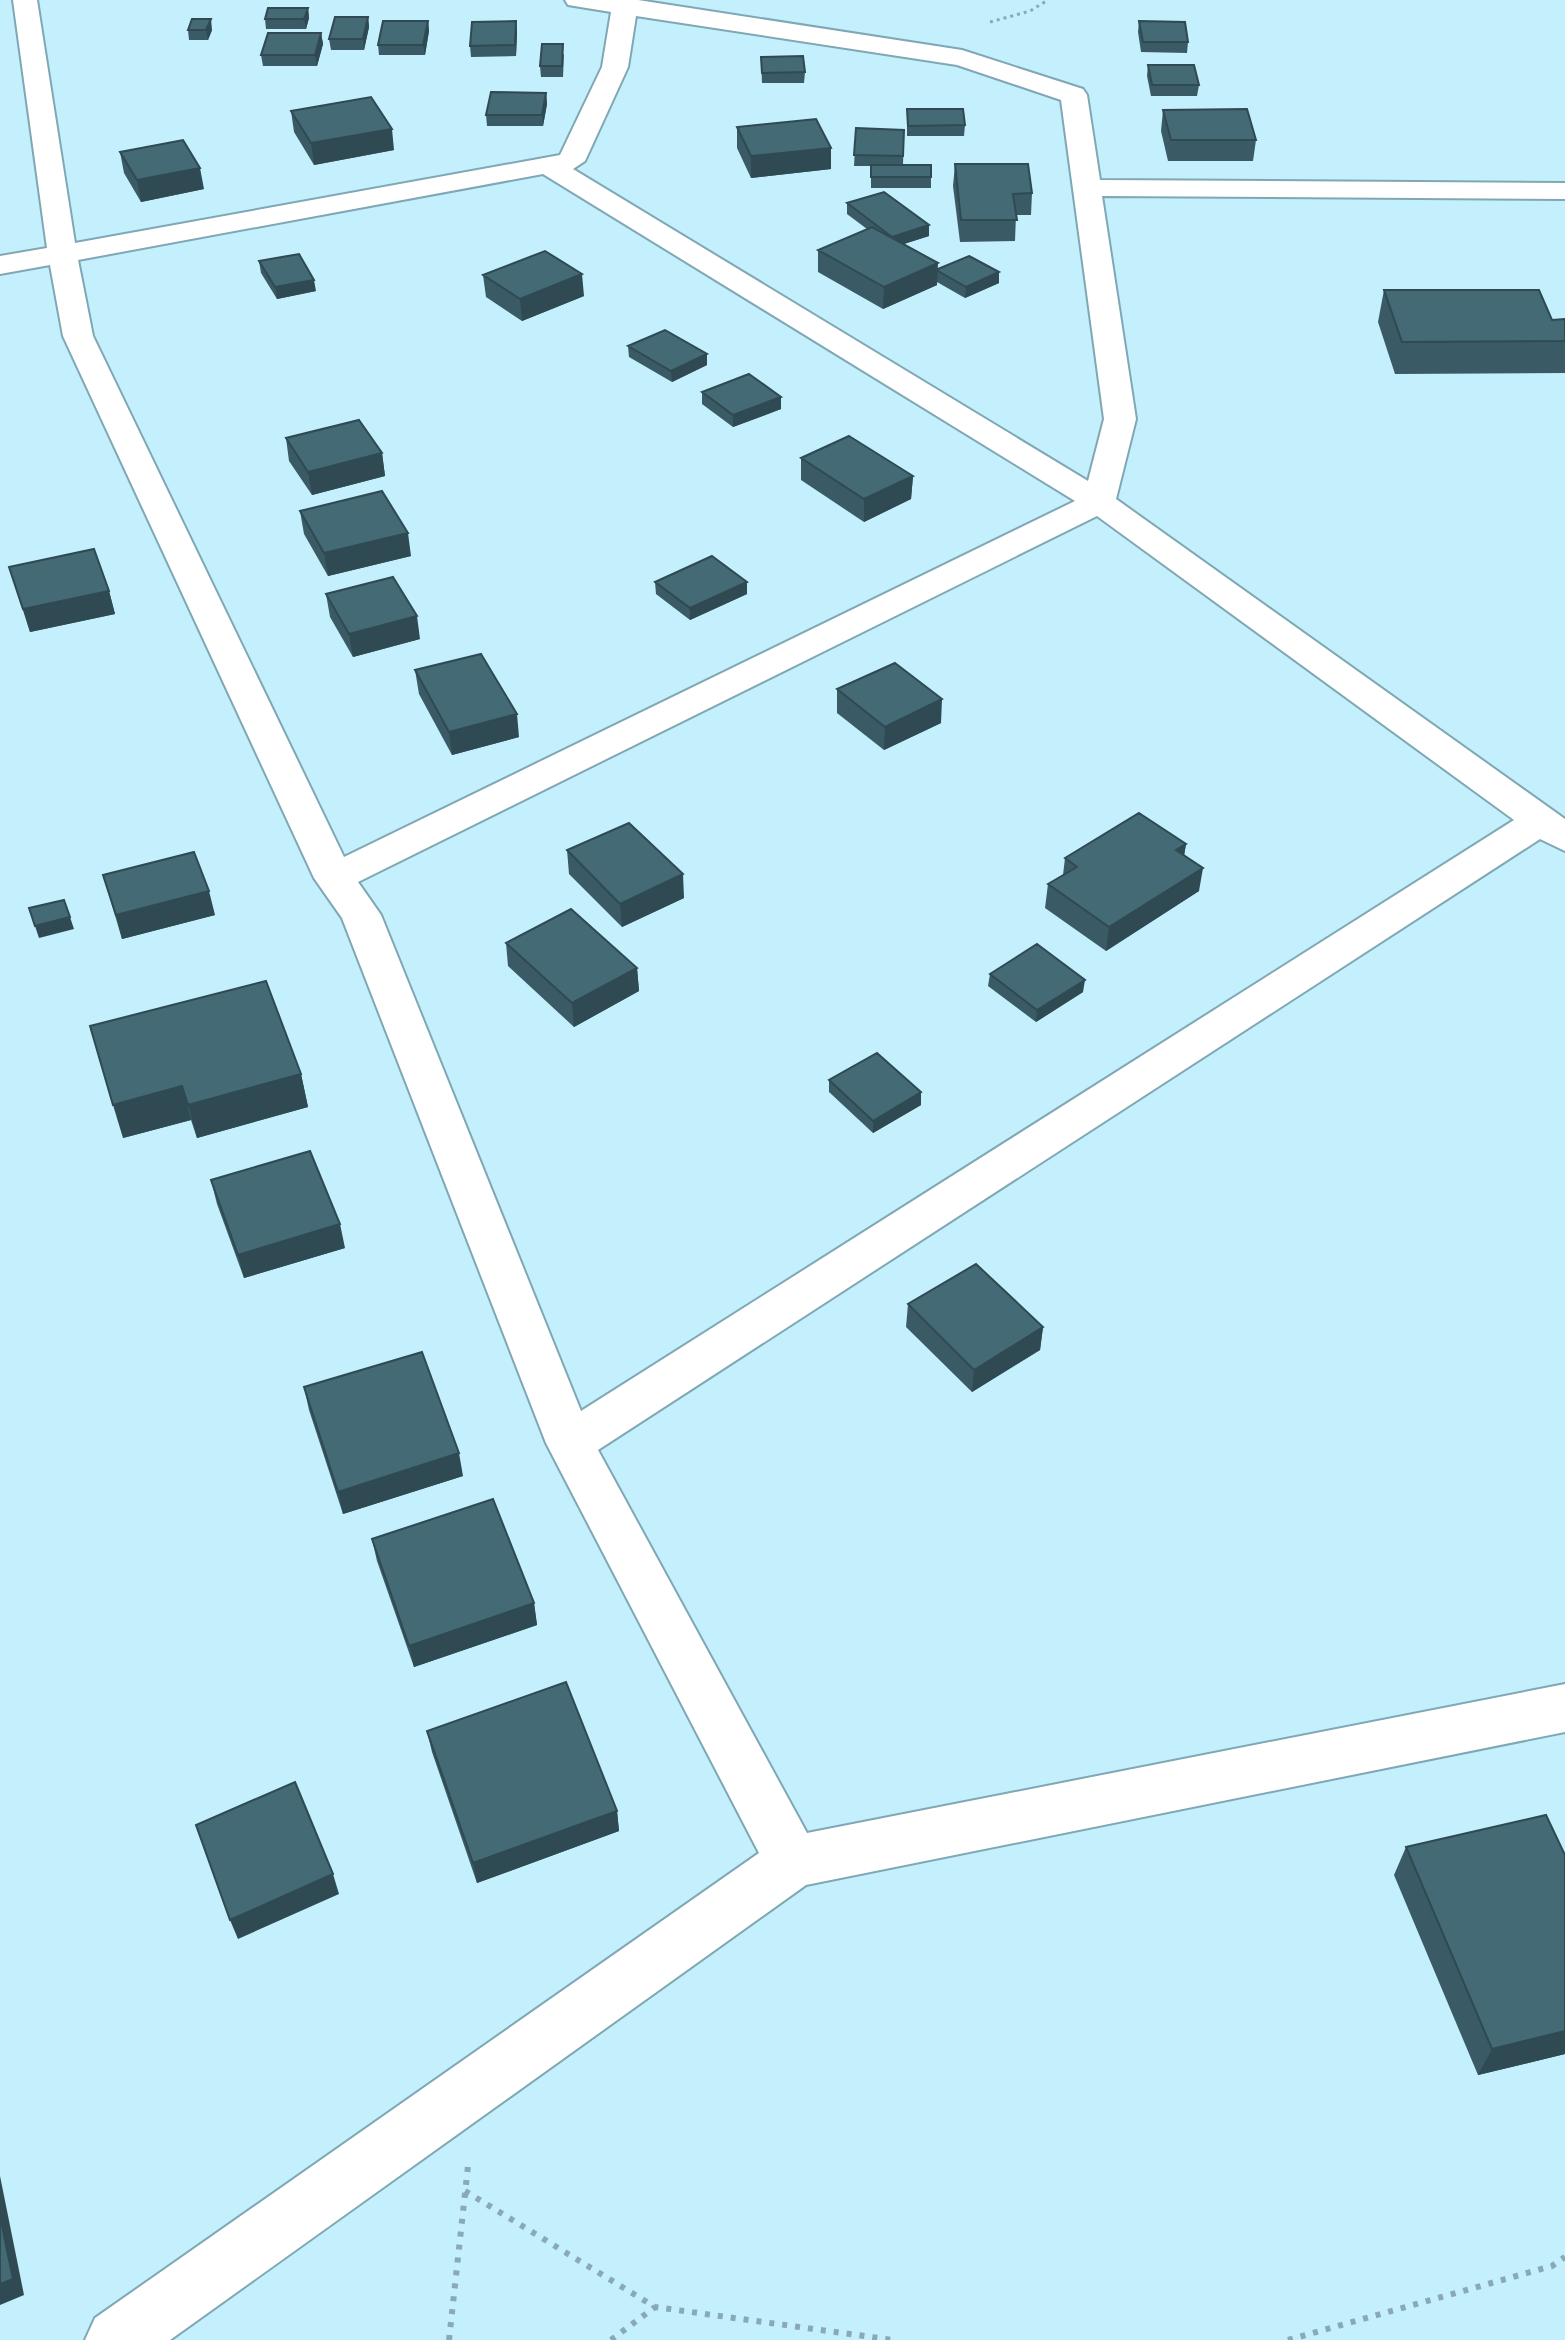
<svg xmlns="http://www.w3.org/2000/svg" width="1565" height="2340" font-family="Barlow,sans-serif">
  <rect width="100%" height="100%" fill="#c4effd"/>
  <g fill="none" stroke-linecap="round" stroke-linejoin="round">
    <defs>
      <path id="minor" d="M13,0H37L75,243L560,155L602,67L611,12L568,5L565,0H638L962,50L1083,89L1087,95L1100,180L1565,183V199L1102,196L1136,419L1116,499L1565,819V851L1540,839L598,1450L807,1833L1565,1684V1732L806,1885L170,2340H85L95,2318L759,1853L546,1443L342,918L314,878L63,336L50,265L0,274V256L47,248ZM636,16L957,65L1061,100L1104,419L1088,481L573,169L585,161L628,67ZM543,174L1075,501L344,857L93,336L78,260ZM1097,516L1514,820L581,1411L381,915L358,882Z"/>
    </defs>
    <!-- minor casing -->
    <use href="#minor" stroke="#7fa7b4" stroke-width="4"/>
    <!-- path-far1 -->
    <path stroke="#89aab5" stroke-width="3" stroke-dasharray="3 4" stroke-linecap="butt" d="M990,22L1030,11L1048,0"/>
    <!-- path -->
    <path stroke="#89aab5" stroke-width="6" stroke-dasharray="5 8" stroke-linecap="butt" d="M465,2191L655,2307L893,2340
      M449,2340L468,2166
      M611,2340L655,2307
      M1288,2340L1552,2266L1565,2257"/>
    <!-- minor -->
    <use href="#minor" fill="#fff" fill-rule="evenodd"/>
  </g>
  <!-- wall -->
  <path fill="#3a5b65" d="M308,8L309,18L306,29H266L265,19Z
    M368,17L369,27L364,50H331L329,39Z
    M428,21L429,31L425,55H379L378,45Z
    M516,21L517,32L516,56L471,57L470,46Z
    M1139,21L1188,42L1187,53L1141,52L1138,32Z
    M188,30H212L208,40H189Z
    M321,33L323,44L317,66H263L261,55Z
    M564,54L563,77H541L540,66Z
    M761,57L805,72L804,83H762Z
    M1148,65L1199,85L1197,96H1151L1147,76Z
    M546,93L547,104L543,126H487L486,115Z
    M907,109L965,125L964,136H907Z
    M1163,110L1256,140L1253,161H1168L1161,131Z
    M291,111L394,150L314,165L294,132Z
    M737,127L831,169L751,178L737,148Z
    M856,128L904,130L903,165L931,177V188H871V166H854Z
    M120,152L204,189L141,202L124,173Z
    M955,164L1032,193L1031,215H1016L1015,241L960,242L953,186Z
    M847,203L929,236L904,244L938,269L999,272V283L965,298L937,282V285L883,309L818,272V250L867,229L847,214Z
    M259,261L316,291L277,299L261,273Z
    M483,275L584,296L522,321L486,297Z
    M1384,290L1552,320L1565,319V373L1395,374L1378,322Z
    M628,346L707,354V365L672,382L629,357Z
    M702,392L781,409L733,427L702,404Z
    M286,438L382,453L385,476L312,495L289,461Z
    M801,458L913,476L911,499L864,522L801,480Z
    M300,511L411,556L328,576L304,534Z
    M9,567L109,591L115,614L30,632Z
    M655,582H747V594L690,620L656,594Z
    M326,594L420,639L353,657L330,617Z
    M415,670L519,737L452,755L419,694Z
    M837,689L941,723L884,750L837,713Z
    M1186,844L1184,855L1199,891L1106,951L1045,908L1048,884L1063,875L1065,858Z
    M567,850L684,898L622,927L569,874Z
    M103,875L215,915L122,939Z
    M506,943L637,968L639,991L574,1027L508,966Z
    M990,974L1083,992L1036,1022L988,986Z
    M266,981L301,1074L308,1107L197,1138L191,1120L123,1138Z
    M829,1080L921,1092V1105L873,1133L829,1092Z
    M211,1180L345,1248L244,1278L217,1204Z
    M908,1304L1043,1327L1040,1350L972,1392L906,1327Z
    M304,1387L463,1476L343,1514L309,1410Z
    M372,1539L534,1603L537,1625L414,1667L377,1561Z
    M427,1731L617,1811L619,1831L477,1883L432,1752Z
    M1406,1847L1565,2054L1478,2075L1394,1875Z"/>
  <!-- shaded-wall -->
  <path fill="#2f4a52" d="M308,8L309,18L306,29L304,19Z
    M368,17L369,27L364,50L363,39Z
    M211,19L212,30L208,40L206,30Z
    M428,21L429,31L425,55L423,45Z
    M516,21L517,32L516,56L515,45Z
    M321,33L323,44L317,66L315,55Z
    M546,93L547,104L543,126L542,115Z
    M392,129L394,150L314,165L311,143Z
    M831,148V169L751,178V156Z
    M200,168L204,189L141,202L137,180Z
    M929,225V236L891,248L892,237Z
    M938,263L937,285L883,309L884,287Z
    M999,272V283L965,298L966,287Z
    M582,274L584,296L522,321L520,299Z
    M314,280L316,291L277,299L275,287Z
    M707,354V365L672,382L671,371Z
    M781,397V409L733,427V415Z
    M382,453L385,476L312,495L308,472Z
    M913,476L911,499L864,522V499Z
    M408,533L411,556L328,576L324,553Z
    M747,582V594L690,620V608Z
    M109,591L115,614L30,632L23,609Z
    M417,616L420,639L353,657L349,634Z
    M942,699L941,723L884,750L885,727Z
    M517,714L519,737L452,755L449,732Z
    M1186,844L1182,868L1176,850Z
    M1203,868L1199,891L1106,951L1109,927Z
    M683,874L684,898L622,927L620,904Z
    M209,891L215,915L122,939L116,915Z
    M70,917L74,929L39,938L35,926Z
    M637,968L639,991L574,1027L572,1003Z
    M1085,980L1083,992L1036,1022L1037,1010Z
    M301,1074L308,1107L197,1138L188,1105Z
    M182,1086L191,1120L123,1138L113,1105Z
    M921,1092V1105L873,1133V1121Z
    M340,1224L345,1248L244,1278L238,1255Z
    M1043,1327L1040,1350L972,1392L974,1370Z
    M459,1453L463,1476L343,1514L338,1492Z
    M534,1603L537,1625L414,1667L409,1646Z
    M617,1811L619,1831L477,1883L473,1863Z
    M333,1874L339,1894L238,1939L230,1920Z
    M1565,2031V2054L1478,2075L1492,2049Z
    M0,2176L24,2295L0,2305Z"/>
  <!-- building -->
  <path fill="#436a75" stroke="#2f4a52" stroke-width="2" d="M268,8H308L304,19H265Z
    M335,17H368L363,39H329Z
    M192,19H211L206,30H188Z
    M383,21H428L423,45H378Z
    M516,21L515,45L470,46L472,22Z
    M1139,21L1185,22L1188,42H1143Z
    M268,33H321L315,55H261Z
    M542,44H563L562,66H540Z
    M803,56L805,72L762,73L761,57Z
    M1148,65H1194L1199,85H1152Z
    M491,92L546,93L542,115H486Z
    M371,97L392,129L311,143L291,111Z
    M907,109H963L965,125L908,126Z
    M1247,109L1256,140H1171L1163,110Z
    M816,119L831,148L751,156L737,127Z
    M856,128L904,130L903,156L854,155Z
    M183,140L200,168L137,180L120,152Z
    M955,164H1028L1032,193L1013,194L1017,220H961Z
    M871,165H931V177H871Z
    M884,192L929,225L892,237L847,203Z
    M872,227L938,263L884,287L818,250Z
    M545,251L582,274L520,299L483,275Z
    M299,254L314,280L275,287L259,261Z
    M969,256L999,272L966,287L938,271V269Z
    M1384,290H1539L1552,320L1565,319V341L1402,342Z
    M665,330L707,354L671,371L628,346Z
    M749,374L781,397L733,415L702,392Z
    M359,420L382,453L308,472L286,438Z
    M849,436L913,476L864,499L801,458Z
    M382,491L408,533L324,553L300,511Z
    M94,549L109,591L23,609L9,567Z
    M712,556L747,582L690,608L655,582Z
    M393,577L417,616L349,634L326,594Z
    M481,654L517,714L449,732L415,670Z
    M895,663L942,699L885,727L837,689Z
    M1139,813L1186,844L1176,850L1203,868L1109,927L1048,884L1077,867L1065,858Z
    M629,823L683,874L620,904L567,850Z
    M194,852L209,891L116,915L103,875Z
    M64,900L70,917L35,926L29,908Z
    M571,909L637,968L572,1003L506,943Z
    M1037,944L1085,980L1037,1010L990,974Z
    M266,981L301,1074L188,1105L182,1086L113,1105L90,1026Z
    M877,1053L921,1092L873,1121L829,1080Z
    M310,1151L340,1224L238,1255L211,1180Z
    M976,1264L1043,1327L974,1370L908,1304Z
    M422,1352L459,1453L338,1492L304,1387Z
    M493,1499L534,1603L409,1646L372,1539Z
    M566,1682L617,1811L473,1863L427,1731Z
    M295,1782L333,1874L230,1920L196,1825Z
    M1546,1815L1565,1855V2031L1492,2049L1406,1847Z
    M0,2216L13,2279L0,2284Z"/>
</svg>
